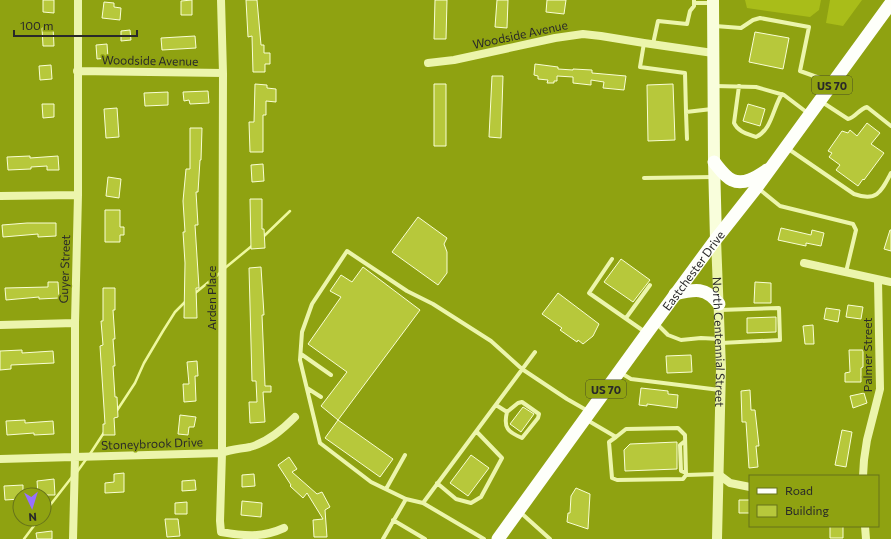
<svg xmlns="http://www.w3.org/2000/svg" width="891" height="539" font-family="Commissioner,sans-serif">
  <rect width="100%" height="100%" fill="#8fa211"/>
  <!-- green -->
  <path fill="#a9bd19" d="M745,0H821L819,10L810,17L747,8Z
    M830,0H862L843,26L826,23Z"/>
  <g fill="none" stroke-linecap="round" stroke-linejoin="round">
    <!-- stream -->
    <path stroke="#eef89e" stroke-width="2.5" d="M262,238L290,211
      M225,268L253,245
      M194,294L221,272
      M116,412L135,383L144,363L163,331L175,312L186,301
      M90,454L105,431
      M77,472L87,458
      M44,513L72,477
      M24,539L39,519"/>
  </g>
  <!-- building -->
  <path fill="#b7c83b" stroke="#f9fed5" d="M43,0H54V13L43,12Z
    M192,0V15H181V1Z
    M246,0H257L261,45H264V53H270V64H265V72H253L252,36L248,37Z
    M435,0H447L446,39H434Z
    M497,0H508L507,28L495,27Z
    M547,0H566L564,14L546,12Z
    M104,2L114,3V7L121,8L120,20L102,18Z
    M53,27L54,46H43L42,28Z
    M130,30L131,40L121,41V31Z
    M755,32L789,38L783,69L749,62Z
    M195,36L196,48L162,50L161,38Z
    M107,44L108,58L97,59L96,45Z
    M535,64L558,67V69L573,70V69L592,70V73L626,76L624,90L603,88L604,82L591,80V85L573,83V77L557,76V81H554V83H547L548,80L538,79V76L534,75Z
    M51,65L52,79L40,80L39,66Z
    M492,76H503L501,138L489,137Z
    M255,84L267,85V88L276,89V102L266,101V115H263V152H250L249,122H254Z
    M434,84H446V146H434Z
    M673,84L675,140L648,141L647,85Z
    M208,91L209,103L190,104L189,100L184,101L183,92Z
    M168,92V105L145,106L144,93Z
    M42,104H54V117L43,118Z
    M748,104L765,109L760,126L743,121Z
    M117,108L119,137L106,138L104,109Z
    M867,123L880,133L871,144L884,153L864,180L863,179L858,186L836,170L840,165L829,157L832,153L828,151L842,131L848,133L850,130L857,136Z
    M190,128H202L201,160H200L198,192H196L198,225H195L199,288H196L197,318H184L185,263L183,232H185L183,201L186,169H190Z
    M30,156V158L58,156L59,170H47V166L31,167V169L8,170L7,157Z
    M263,164L264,181L252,182L251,165Z
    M108,177L121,179L119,198L106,196Z
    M250,199H262V229H264L265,248L251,249Z
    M105,210H120V227H124V235H120V242H105Z
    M418,217L447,238L444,244L447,252V273L438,285L392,252Z
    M27,223H56V236L38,237V234L3,237L2,225Z
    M781,228L811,235L812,230L824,233L821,246L806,243V246L778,240Z
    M890,230H891V251L884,249Z
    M621,259L650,280L633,302L604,282Z
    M261,267L264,315H262L265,386H271V392H263L265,422L250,423L249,402H257L256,381H252L249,268Z
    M363,267L420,310L338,420L321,406L347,372L308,344L341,297L330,291L341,275L352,282Z
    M48,282H58L59,298L39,299V297L6,300L5,288L48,287Z
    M755,282L771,283V303H754Z
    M103,288H115V310H113L115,339H113L115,366H113L115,397H117L118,417L114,418L115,435H103V424H105L100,346L103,345L101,321H103Z
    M558,293L599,324L593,336L583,344L578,340L577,342L560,330L562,328L542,314Z
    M848,305L863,307L861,319L846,317Z
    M826,308L840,310L838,322L824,319Z
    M776,317V332L747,333V318Z
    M813,325L814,344H805L803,326Z
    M22,350V353L53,351L54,363L11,365V369L0,370V351Z
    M849,350H863V367L861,368V382H845V373L850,372Z
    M691,355L692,372L667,373L666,356Z
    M197,361L198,376H195L196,401L184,402L183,384H189L187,362Z
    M641,388L668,391V394L678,395L677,408L647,404V406L639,405Z
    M750,390L751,410H755L759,446H756L758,467L749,468L746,422H742L741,391Z
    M864,393L867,403L853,408L850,396Z
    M523,407L534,414L521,432L510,424Z
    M180,415L196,417L194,427H189L188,435L178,434Z
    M25,420V423L53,421L54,434L34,435V433L7,435L6,421Z
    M338,420L393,459L380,477L325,438Z
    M842,430L852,432L846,467L835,465Z
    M677,442V469L625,471L624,450L630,444Z
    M471,455L489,468L468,496L450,483Z
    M289,457L297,469L292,472L317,494L322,492L330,507L325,510L327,537H314L313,520L323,519L307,493L303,498L290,486L291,485L278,465Z
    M124,473V492L105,493V483L114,482V474Z
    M254,474L255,486L242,487V475Z
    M54,479L55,495H38L37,481Z
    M195,480L196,490L182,491V481Z
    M23,485V495H20V499L5,500L4,486Z
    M576,488L590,494L588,529L567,522L568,513H570L571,496Z
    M739,500H750V513H739Z
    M242,501L262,503L261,517L241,515Z
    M187,502V514H175V503Z
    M165,519H178L180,536L167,537Z
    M830,526H843V538H830Z
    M52,531V539H37L36,533Z"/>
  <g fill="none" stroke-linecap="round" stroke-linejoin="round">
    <!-- service -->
    <path stroke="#ecf5ac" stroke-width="4" d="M694,3H713
      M715,26L741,28L753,20L760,18L809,27L800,71L831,82
      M644,43L640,67L685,73L686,112L712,109
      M653,44L658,21L687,24L690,11L694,6V0
      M715,86L756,87L784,95L809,114
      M739,86L734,123C738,132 748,134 756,137C772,130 773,107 782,94
      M822,102L848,119C855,118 859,109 867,107L891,126
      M686,112L687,139
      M787,148L854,194C877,202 881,192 891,173
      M644,178L714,177
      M759,189L780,206L853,224L856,230L846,272
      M612,259L589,293L645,332
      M720,310L779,308L780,340L721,343
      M626,318L650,285
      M656,323L668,335L681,340L701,338L720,339
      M301,354L331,375
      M621,373L631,379L720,390
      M307,388L321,397
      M496,405L507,412C503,428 508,432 522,438L538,418L539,414L522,402L518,403L507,412
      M587,420L616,437L626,429L678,428L685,435L686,475L718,474
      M616,437L609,442L612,478L617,480L683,479L686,475
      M685,441L680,445L681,471L686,473
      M437,483L456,499L471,503L481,497L502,458L477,432
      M386,489L405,455
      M423,503L406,499L371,482L320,443L300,360L302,332L312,304L347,251L407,291L433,304L491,341L522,369L567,399L588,411
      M520,512L550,539
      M393,520L425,539
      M383,539L406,499
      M484,539L423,503L535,352"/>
    <!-- minor -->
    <path stroke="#ecf5ac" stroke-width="8" d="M221,0L223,73L222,453L220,521L221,532C244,536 262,538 284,528
      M428,63L454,60L555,38L583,34L601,36L644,43L713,53
      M77,71L223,73
      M0,196L78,195
      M804,263L891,282
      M0,325L75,323
      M0,459L222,453C231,449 241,449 250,447C268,442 282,430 295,417
      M718,474L730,483L750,487
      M863,476L864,460L867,440L880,389L878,280
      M865,526L866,539
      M73,539L75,458V323L78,195V0"/>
    <!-- tertiary -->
    <path stroke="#ecf5ac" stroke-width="10" id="s1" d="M716,239L721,368L717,539"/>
    <!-- secondary -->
    <path stroke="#f9fedc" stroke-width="12" d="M713,0L714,162L716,239"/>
    <!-- primary -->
    <g stroke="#fefffa" stroke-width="13">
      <path d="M714,162C719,168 725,177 732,180C744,186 758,176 767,170"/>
      <path d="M675,294C695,289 706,287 719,304"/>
      <path id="s2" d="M498,539L647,333L716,239L757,187L891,3"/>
    </g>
  </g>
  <g text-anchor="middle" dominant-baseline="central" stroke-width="3" stroke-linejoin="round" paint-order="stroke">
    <!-- shield labels -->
    <g fill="#8fa211" stroke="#484d22" stroke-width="1">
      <rect x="812" y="76" width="40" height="18" rx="3"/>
      <rect x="586" y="380" width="40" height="18" rx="3"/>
    </g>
    <g font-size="11" font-weight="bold" fill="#292929">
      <text x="832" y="85">US 70</text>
      <text x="606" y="389">US 70</text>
    </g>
    <!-- street labels -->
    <g font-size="12" fill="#292929" stroke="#8fa211">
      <text transform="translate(520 34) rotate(-12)">Woodside Avenue</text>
      <text transform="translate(150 60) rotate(1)">Woodside Avenue</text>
      <text transform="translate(64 269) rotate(-88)">Guyer Street</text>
      <text stroke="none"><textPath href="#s2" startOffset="332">Eastchester Drive</textPath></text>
      <text transform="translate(211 298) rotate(-90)">Arden Place</text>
      <text stroke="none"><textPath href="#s1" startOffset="103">North Centennial Street</textPath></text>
      <text transform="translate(867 355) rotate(-90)">Palmer Street</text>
      <text transform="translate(152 443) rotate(-2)">Stoneybrook Drive</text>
    </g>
  </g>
  <!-- legend -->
  <rect x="749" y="475" width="130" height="52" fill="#8fa211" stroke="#66721b"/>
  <rect x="757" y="488" width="20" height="6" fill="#fefffa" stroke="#66721b"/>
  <text x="785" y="495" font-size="12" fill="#292929">Road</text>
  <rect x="757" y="505" width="20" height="12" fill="#b7c83b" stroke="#66721b"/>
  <text x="785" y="515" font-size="12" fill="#292929">Building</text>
  <!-- north arrow -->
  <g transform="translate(32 507) rotate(176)"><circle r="19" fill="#8fa211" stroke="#66721b"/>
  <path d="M0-3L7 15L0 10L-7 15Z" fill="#9870ff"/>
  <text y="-6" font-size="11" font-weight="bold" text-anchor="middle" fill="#292929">N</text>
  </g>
  <!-- scale -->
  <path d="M14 30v6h123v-6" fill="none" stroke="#292929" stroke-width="2"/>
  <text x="20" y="30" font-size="12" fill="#292929" stroke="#8fa211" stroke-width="3" paint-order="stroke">100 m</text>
</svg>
